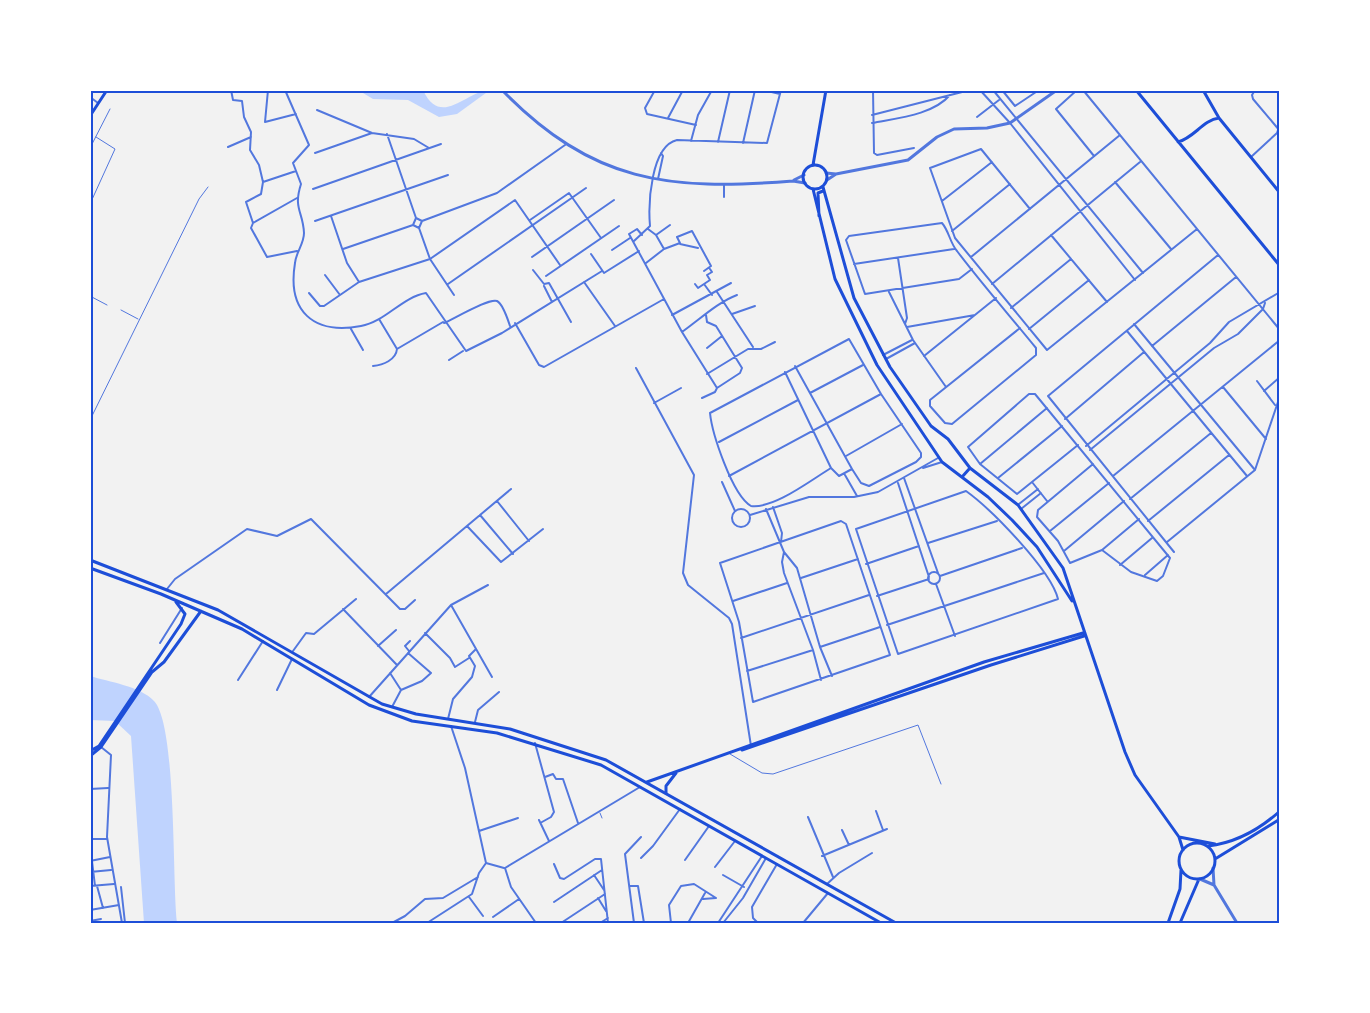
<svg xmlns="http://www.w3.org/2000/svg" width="1370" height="1013" font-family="'Golos Text',sans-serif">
  <rect width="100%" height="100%" fill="#f2f2f2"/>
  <!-- water -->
  <path fill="#bfd3fe" d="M358,90H423C441,129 467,90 490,90L457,114L439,117L408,100L373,99Z
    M90,676C109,682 140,686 154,701C177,725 172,882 177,923H144L131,736L115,721L90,720Z"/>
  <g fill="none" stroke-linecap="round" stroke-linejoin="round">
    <!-- service -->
    <path stroke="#5277de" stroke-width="1" d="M90,148L110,109
      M90,204L115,149L96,137
      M90,296L107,305
      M121,310L138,319
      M90,420L199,199L208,187
      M730,754L762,773L773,774L918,725L941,784
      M600,813L602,818"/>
    <!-- minor -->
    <path stroke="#5277de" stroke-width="2" d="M231,90L233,100L242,101L244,117L251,132L250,150L259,165L263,182
      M268,90L265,122L296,114
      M285,90L309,145L293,163L301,184C293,209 303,211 304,233C304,244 296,252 295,263C287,311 313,335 361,326C385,322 402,297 426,293L466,351L502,333L602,271
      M655,90L645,108L647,114L696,125
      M763,90L780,94
      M873,90L874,153L877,155L914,148
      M980,90L1010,123L1135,280
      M993,90L1143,273
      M1002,90L1015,106L1039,90
      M1077,90L1056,109L1094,156
      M1083,90L1280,330
      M1255,90L1252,95L1253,99L1280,131
      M90,97L98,103
      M317,110L372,133L414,139L429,148
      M872,115L970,90
      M977,117L999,100
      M668,118L683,90
      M872,123C897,118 933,115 950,95
      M387,134L416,218
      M691,141L698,115L712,90
      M718,142L730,90
      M743,143L755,90
      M228,147L251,137
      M315,153L372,133
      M1251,157L1277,133L1280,124
      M296,171L263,182L261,194L246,202L253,223L251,228L267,257L297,251
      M658,179L663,156L661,153
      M1115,182L1171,249
      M724,185V197
      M313,189L441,144
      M942,201L992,162
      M1030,209L981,149L930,168L955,238L1047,350L1197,229
      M331,216L347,263L359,282
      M530,220L569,193L601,238
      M315,221L448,175
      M422,221L497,193L565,145
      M253,223L297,198
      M419,228L430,259L454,295
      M648,229L656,235L664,249
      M952,231L1010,184
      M642,235L637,229L629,234L682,332L717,388L715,392L702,398
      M656,235L670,225
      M1051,235L1107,302
      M634,241L650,226C648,203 651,146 677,140L767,143L781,90
      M680,244L698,248
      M343,249L413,225L419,228L422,221L416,218L413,225
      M612,250L630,238
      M591,254L604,273L639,251
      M532,257L614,200
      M971,257L1120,135
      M898,258L907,318L905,324
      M646,263L664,249L680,243L677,237L692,231L711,266L704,271
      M854,264L954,249
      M710,269L712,272L707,275L710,280L704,284L712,295
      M972,269L959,279L865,294L846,240L849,236L942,223C949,231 950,243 957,251C982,284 1010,316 1036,348V355L952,424L945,423L930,406V400L1020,328
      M533,270L544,284L549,283L571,322
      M325,275L340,295
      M546,276L619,226
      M584,282L615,326
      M448,284L586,188
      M695,284L698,288L704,284
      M992,284L1140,162
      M544,286L552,302
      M717,292L753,347
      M889,292L913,340L946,387
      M309,293L320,306H324L359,282L430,259L515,200L560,265
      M1011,308L1071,259
      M732,314L755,306
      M672,315L731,283
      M706,315L707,322L716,326L742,368L740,373L717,388
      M379,319L397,349L443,322
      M444,323C454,319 488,298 497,301C503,304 508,320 510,326
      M515,323L539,365L544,367L664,299
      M1134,324L1255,470
      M907,327L975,315
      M351,329L363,350
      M1029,329L1089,280
      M1127,331L1247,476
      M682,332C699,320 718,302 737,295
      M1152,346L1236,277
      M707,348L722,336
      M883,355L912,340
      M924,356L996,298
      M886,359L915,343
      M449,360L463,351
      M373,366C383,365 396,360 397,349
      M636,368L694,475L683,573L688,585L729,618L732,624L751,746
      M785,372L831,468L839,476L852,469L795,366
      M707,374L748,349H761L775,342
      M1257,381L1275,405
      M1223,387L1266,439
      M1264,391L1280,377
      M810,393L863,365
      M654,403L681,388
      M1065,419L1144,352
      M719,442L798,400
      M1078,445L1017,494L980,464L968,447L1029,394H1035L1170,558L1163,576L1157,581L1131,572L1102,550L1070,563L1058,541L1037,517L1038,510L1093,464
      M1086,446L1210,343L1229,322L1280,292
      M1090,450L1214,348L1238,334L1263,309L1265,303
      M846,456L902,424
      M980,464L1047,408
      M831,468C811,480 774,509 751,506C732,495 712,433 710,413L849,339L881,394L921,453V457L916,462L869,486L861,483L852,469
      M923,468L942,462
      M845,475L857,496
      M729,476L881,394
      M1113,476L1280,340
      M904,478L938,573
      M998,478L1062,426
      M722,482L735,511
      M1032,482L1047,501
      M898,483L929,577
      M966,491C991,509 1051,570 1058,599L898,654L856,529Z
      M1130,499L1211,433
      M497,501L529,541
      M1019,504L1038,489
      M773,507L782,533L781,542
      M732 518a9 9 0 1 1 18 0a9 9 0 1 1-18 0Z
      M766,509L784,552L797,568L820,647L832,676
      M1021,509L1041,493
      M480,515L513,554
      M750,515L809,497H854L878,492L938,458
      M841,521L846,524L890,655L753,702L739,622L720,563Z
      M1148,521L1229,455
      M467,526L501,562L543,529
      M1050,531L1109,483
      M1167,542L1255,470L1280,396
      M928,543L997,521
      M1102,550L1139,519
      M1064,551L1124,501
      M784,552L782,562L784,573L813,650L821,680
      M1174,552L1048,396L1218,255
      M866,564L919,546
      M1120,565L1152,538
      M928 578a6 6 0 1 1 12 0a6 6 0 1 1-12 0Z
      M1145,575L1168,555
      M940,576L1022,548
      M801,578L858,559
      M936,584L955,636
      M167,589L175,579L247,529L277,536L311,519L400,609H405L415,600
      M386,594L511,489
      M877,596L929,579
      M733,601L787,583
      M451,605L492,677
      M343,609L397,665
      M887,625L1044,573
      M425,633L450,658L455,667L469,658
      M741,638L869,595
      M160,643L182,608
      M378,646L396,630
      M820,647L880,627
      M293,651L306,633L314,634L356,599
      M409,651L405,646L410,641
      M747,671L813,650
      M390,673L401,690L392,707
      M238,680L263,641
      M277,690L292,659
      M401,690L422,681L431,673L408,653
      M369,697L451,605L488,585
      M448,719L453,699L472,677L475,666L469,656L476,649
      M475,722L478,710L499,692
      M535,743L554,812L551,817L542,822
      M101,747L111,755L107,837L122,923
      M545,777L553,774L556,779H563L578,823
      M90,789L108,788
      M876,811L883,830
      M808,817L833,877
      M539,820L549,841
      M842,830L849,845
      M479,831L518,818
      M90,839H107
      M822,856L887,829
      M641,858L653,846L680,809
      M685,860L709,826
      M90,861L110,857
      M92,861L95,886
      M486,863L504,868
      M554,864L560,878L564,879L595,859H601L608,923
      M715,867L735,841
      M90,872L111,870
      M594,875L604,890
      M723,875L744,887
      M827,884L839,873L872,853
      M90,886L114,884
      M97,886L103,908
      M630,886H638L644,923
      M121,887L125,923
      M469,897L483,916
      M598,898L606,911
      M703,899L716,898
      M554,902L602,870
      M90,910L119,905
      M493,917L519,899
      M90,921L101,919
      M392,923L405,916L425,899L443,898L478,877
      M427,923L472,894L479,873L486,863L465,768L451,726
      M536,923L511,887L505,868L640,787
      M561,923L605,894
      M600,923L608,918
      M634,923L625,854L641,837
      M671,923L669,905L681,886L694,884L716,898
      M688,923L705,893
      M718,923L762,856
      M723,923L743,898L766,858
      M758,923L753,918L752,907L777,864
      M803,923L828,893"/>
    <!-- tertiary -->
    <path stroke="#5277de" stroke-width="3" d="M502,90C593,183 668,191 793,181L805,183
      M826,173L836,174L908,160L937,137L954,129L987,128L1010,123L1057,90
      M794,180L804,175
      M827,180L836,174
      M1213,868L1214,885L1237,923
      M1200,879L1214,885"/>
    <!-- secondary -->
    <path stroke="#1d4ed8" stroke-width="3" d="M1136,90L1280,266
      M1203,90L1219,118L1280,193
      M90,116L107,90
      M1178,142C1194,138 1203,120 1219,118
      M813,165L826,90
      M803 177a12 12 0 1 1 24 0a12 12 0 1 1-24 0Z
      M823,187L854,298L890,367L931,426L948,439L970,468L1018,505L1063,568L1125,752L1135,775L1179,837L1183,850
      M813,189L835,279L877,365L942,462L988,497L1012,520L1037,547L1072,601
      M819,216L818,193L823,191
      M962,477L970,468
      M742,750L991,665L1084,636
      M647,782L984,662L1083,633
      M666,793V786L676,773
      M1179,837L1215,844
      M1179 861a18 18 0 1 1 36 0a18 18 0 1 1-36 0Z
      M1208,846C1235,843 1260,829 1280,811
      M1215,859L1280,819
      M1168,923L1180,889L1181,870
      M1180,923L1199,879"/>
    <!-- primary -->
    <path stroke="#1d4ed8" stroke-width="3" d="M90,560L218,610L382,704L416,714L510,729L606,760L896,923
      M90,568L161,594L242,629L369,705L412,721L497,733L601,765L881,923
      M90,751L99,746L181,624L185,614L176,602
      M90,756L101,747L152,672L164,662L201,611"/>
  </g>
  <!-- border -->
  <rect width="1370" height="1013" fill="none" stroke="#ffffff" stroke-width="183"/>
  <rect x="92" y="92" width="1186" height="830" fill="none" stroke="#1d4ed8" stroke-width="2"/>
</svg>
